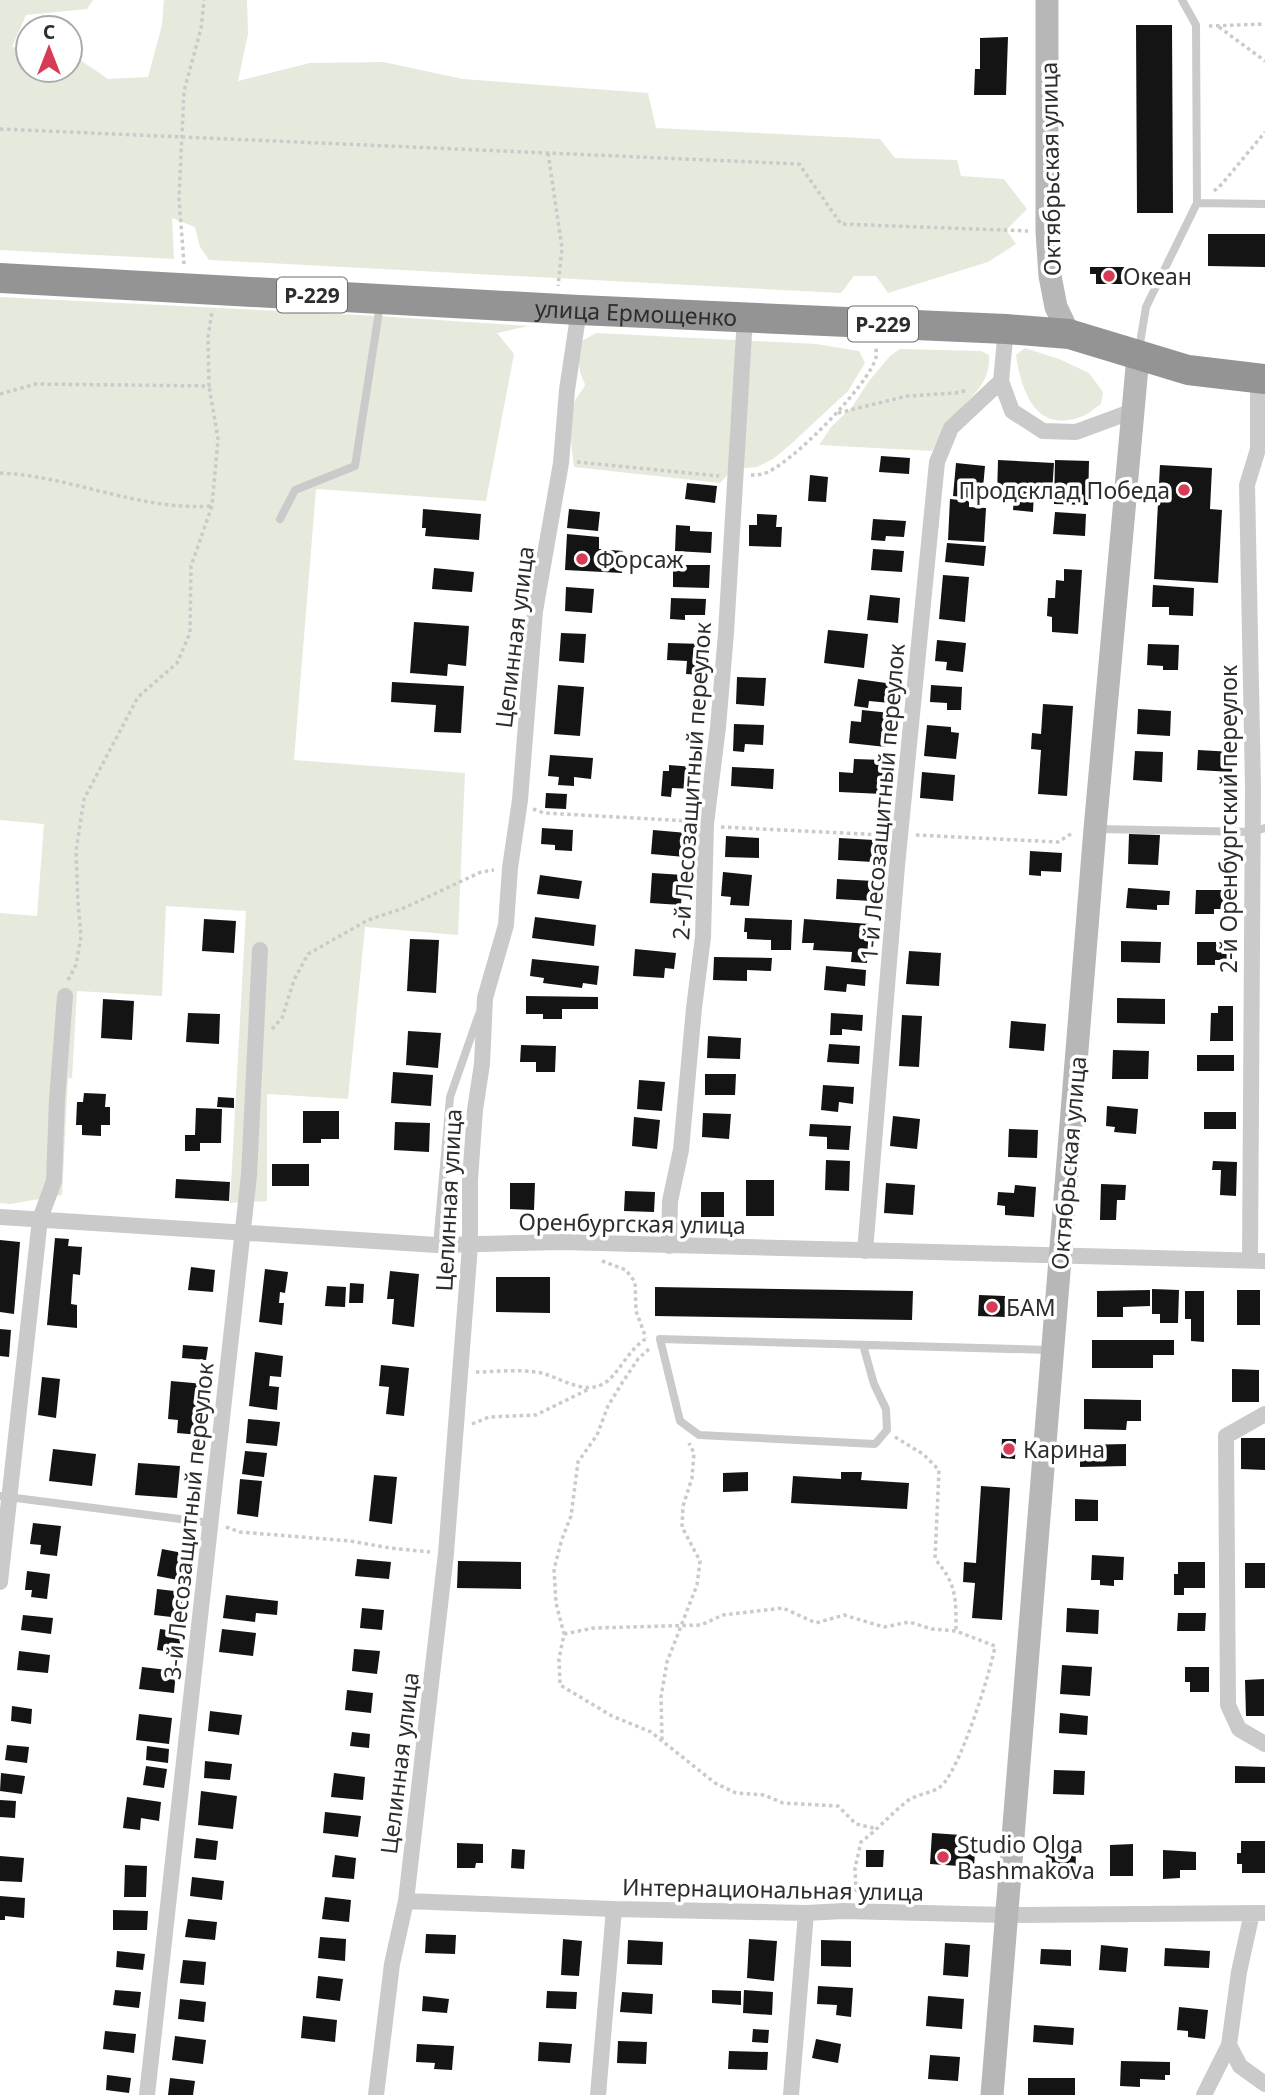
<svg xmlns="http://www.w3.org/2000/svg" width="1265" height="2095" font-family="'Noto Sans',sans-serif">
  <rect width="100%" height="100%" fill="#fff"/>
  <!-- green -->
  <path fill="#e5eadc" d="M0,0H93L87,9L26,15L12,47L28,48V70H70V53L108,79L148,77L162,25L164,0H247L248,34L238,81L310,63L383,62L463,79L648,93L656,128L880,139L895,158L957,160L961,176L1004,179L1027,209L1006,230L1016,244L988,262L888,293L876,276H854L841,293L209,260L200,247L195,227L172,218L174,259L0,250Z
    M0,297L378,316L529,326L497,333L514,354L486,501L316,489L294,760L465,773L458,935L365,927L348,1099L267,1094V1201L230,1203L246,911L166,906L162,996L77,991L72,1078H68L62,1195L10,1204L0,1203V913L37,916L44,824L0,820Z
    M596,333L816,344L859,351L865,363L848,391L791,444L773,459L757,467L733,469L720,483L574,467C572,450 566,413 576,399C579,393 583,391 585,384C577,369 578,358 582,341Z
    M1025,348L1059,359L1089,373L1103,392L1101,404C1094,409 1086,416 1077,418C1034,432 1021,388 1016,355Z
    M900,349L981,351L989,355C992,387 962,402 946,426C941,433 937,443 932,451L819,445L832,426L852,407L869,381L890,356Z"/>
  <!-- building -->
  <path fill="#141414" d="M1136,25H1172L1173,213H1137Z
    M1008,37L1006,95H974L975,69H980V38Z
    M1208,234H1265V267L1208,266Z
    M1090,267H1124V284H1096V274H1090Z
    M881,456L910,458L909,474L879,472Z
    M998,460L1054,463L1052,493L1034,492L1033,512L1013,510L1014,498L997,497Z
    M1055,460L1089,461L1088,505L1054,504Z
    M956,463L985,466L982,499L953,496Z
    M1160,465L1212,468L1210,509L1222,510L1218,583L1154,579Z
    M810,475L828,477L826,502L808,501Z
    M687,483L717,486L715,503L685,499Z
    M950,499L969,501V507L986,508L984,542L948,540Z
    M423,509L481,514L479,540L425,536L426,528H422Z
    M569,509L600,512L598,531L567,528Z
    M1055,512L1086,514L1085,536L1053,534Z
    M757,514L777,515L776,527H782L781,547L749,546V525H757Z
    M873,519L906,521L904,537L886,536L885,541L871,540Z
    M676,525L690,526V531L712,532L711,553L675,551Z
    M567,534L599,537V549L623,551L622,573L565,570Z
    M947,543L986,546L984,566L945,562Z
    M873,549L904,551L902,572L871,570Z
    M673,565H710L709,588L673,587Z
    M434,568L474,572L472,592L432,589Z
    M1064,569L1082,570L1078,634L1052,632V617L1047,616L1048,598H1055L1056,580L1064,581Z
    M943,575L969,577L965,622L939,619Z
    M1153,585L1194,588L1193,616L1169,615V607H1152Z
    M566,587L594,589L592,613L565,611Z
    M870,595L900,598L898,623L867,620Z
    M671,598L706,599L705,615H685V620L670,619Z
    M414,622L469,626L466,666L448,664L447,676L410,673Z
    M828,630L868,634L864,668L824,663Z
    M561,633L586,634L584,663L559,661Z
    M937,640L966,643L963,672L946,670L947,662L935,661Z
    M668,643L704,644L703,675L686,674L687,661L667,660Z
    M1148,644L1179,645L1178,670H1163V666L1147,665Z
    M737,677L766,678L764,706L736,704Z
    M858,679L893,684L890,703L869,701L868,708L854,706Z
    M392,682L464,686L461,733L434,732L436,705L391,702Z
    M558,685L584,687L580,736L554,734Z
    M931,685L962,687L961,710H947V703L930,702Z
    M1043,704L1073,706L1067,796L1038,794L1041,750L1031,749L1032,733L1041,734Z
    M1138,709L1171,711L1170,736L1137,734Z
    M862,710L890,713L886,747L849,743L851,721L861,722Z
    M734,724L764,725L763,745L745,744L744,752L733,751Z
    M927,725L951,727V732L959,733L956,759L924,756Z
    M1198,750L1233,752L1232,772L1197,770Z
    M1135,751L1163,752L1162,782L1133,780Z
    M550,755L593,758L591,779L574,777V786L558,785L559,777L548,776Z
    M854,759L884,760L883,794L839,792V772L853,773Z
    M669,765L694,767L693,789L672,788L671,797L661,796L663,771H669Z
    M732,767L774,769L773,789L731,786Z
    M922,772L955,775L953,801L920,798Z
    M546,793L567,794L566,809L545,808Z
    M542,828L573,830L572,851L555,850V845L541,844Z
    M653,830L687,833L685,857L651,854Z
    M1129,834L1160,835L1158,865L1128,864Z
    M726,836L759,838V858L725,857Z
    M839,838L874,840L873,862L838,860Z
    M1030,851L1062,853L1061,872L1041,871V876L1029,875Z
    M723,872L752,875L749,906L730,905L731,897L721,896Z
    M652,873L683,875L681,905L650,903Z
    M540,875L582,881L579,899L537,894Z
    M837,879L874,881L872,901L836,899Z
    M1128,888L1170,891L1169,905H1157V910L1126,908Z
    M1196,890H1233L1232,909H1214V914H1195Z
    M535,917L596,925L594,946L532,938Z
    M745,918L792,920L791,950H771V940L747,939V932H744Z
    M204,919L236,921L234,953L202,951Z
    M804,919L869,924L867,963L851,962L852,952L813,950L814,943H802Z
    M410,939L439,940L436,993L407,991Z
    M1121,941L1161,942L1160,963L1121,962Z
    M1197,942H1234V960H1215V965H1197Z
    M635,949L676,953L674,969L665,968L664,978L633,976Z
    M909,951L941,953L939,986L906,984Z
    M714,957L772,958L771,971L747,970V981L713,980Z
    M532,959L599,966L597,985L583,983L582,988L543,983L544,978L530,976Z
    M826,966L866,970L865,986L847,984L846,992L824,990Z
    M526,996L598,997V1009H562V1019H543V1014H526Z
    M1117,998L1165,999V1024L1117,1023Z
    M103,999L134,1001L132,1040L101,1038Z
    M1218,1006H1233V1041H1210L1211,1013H1218Z
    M188,1013L220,1014L219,1044L186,1042Z
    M831,1013L863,1015L862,1031L842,1029V1035H830Z
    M902,1015L922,1016L919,1067L899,1066Z
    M1011,1021L1046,1024L1044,1051L1009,1048Z
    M408,1031L441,1033L438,1068L406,1065Z
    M708,1036L741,1038L740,1059L707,1058Z
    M829,1044L860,1046L859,1064L827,1062Z
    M521,1045L556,1046L555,1072H536V1062H520Z
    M1113,1050L1149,1051L1148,1079H1112Z
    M1197,1055H1234V1071H1197Z
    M393,1072L433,1075L431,1106L391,1103Z
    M705,1074H736L735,1095H705Z
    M639,1080L665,1082L662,1111L637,1109Z
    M823,1085L854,1087L853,1104L839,1102L838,1112L821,1110Z
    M84,1093L106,1094L105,1107H110V1125H101V1136L82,1135V1125H76L77,1102H83Z
    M218,1097L234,1098V1108L217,1107Z
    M1107,1106L1138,1109L1136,1134L1114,1132L1115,1127L1106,1126Z
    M196,1108L222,1109L221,1143H200V1151H185V1135H195Z
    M303,1111H339V1139H321V1143H303Z
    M1204,1112H1236V1129H1204Z
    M703,1113L731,1114L729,1139L702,1137Z
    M893,1116L920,1119L917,1149L890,1146Z
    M634,1117L660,1120L657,1149L632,1146Z
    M395,1122L430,1123L429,1152L394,1150Z
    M810,1124L851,1126L849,1150L827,1149V1137L809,1136Z
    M1009,1129L1038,1130L1037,1158L1008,1157Z
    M826,1160L850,1161L849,1191L825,1190Z
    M1213,1161L1237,1162L1236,1196L1220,1195L1221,1170H1212Z
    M272,1164H309V1186H272Z
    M176,1179L230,1182L229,1201L175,1198Z
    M746,1180H774V1216H746Z
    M510,1183H535L534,1210L510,1209Z
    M886,1183L915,1185L913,1215L884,1213Z
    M1101,1184L1126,1185L1125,1200H1117L1116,1220H1100Z
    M1015,1185L1036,1187L1034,1217L1005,1215V1206L997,1205L998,1192L1014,1193Z
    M625,1191L655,1192L654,1212L624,1211Z
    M701,1192H724V1217H701Z
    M55,1238L69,1239L68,1246L82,1247L80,1275L73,1274L71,1304L77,1305V1328L47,1325Z
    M0,1240L20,1242L14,1314L0,1312Z
    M191,1267L215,1270L213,1292L188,1290Z
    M265,1269L288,1272L285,1293L280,1292L279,1303H284L282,1325L259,1322Z
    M390,1271L419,1274L414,1327L392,1324L394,1299H387Z
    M496,1277H550V1313L496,1312Z
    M350,1283L364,1284L363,1303H349Z
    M327,1286L346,1287L345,1307L325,1306Z
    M655,1287L913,1291L912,1320L655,1316Z
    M1152,1289L1179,1290L1178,1323H1160V1314H1152Z
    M1150,1290V1306L1123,1307V1317H1097V1291Z
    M1237,1290H1260V1325H1237Z
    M1185,1291H1204V1342L1191,1341V1319H1185Z
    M979,1295L1005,1296V1317L978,1316Z
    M0,1329L11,1330L9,1357L0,1356Z
    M1092,1340H1174V1355H1153V1368H1092Z
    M183,1345L208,1347L206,1360L182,1358Z
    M255,1352L283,1356L281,1377L270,1376L269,1386L279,1387L277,1410L249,1406Z
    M381,1365L409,1368L404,1416L386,1414L389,1387L379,1386Z
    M1232,1369L1259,1370V1402H1232Z
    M42,1377L60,1379L56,1418L38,1415Z
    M171,1381L204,1384L200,1435L177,1433L178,1420L168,1419Z
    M1084,1399L1141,1400V1421H1127L1126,1430L1084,1429Z
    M248,1419L280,1422L277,1446L246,1443Z
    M1241,1438H1265V1470L1241,1469Z
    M1002,1439H1016L1015,1459L1001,1458Z
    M1126,1444V1466L1080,1467V1445Z
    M53,1449L96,1454L92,1486L49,1481Z
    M245,1451L267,1453L264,1477L242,1474Z
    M138,1463L180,1466L177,1498L135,1495Z
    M748,1472V1491L723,1492V1473Z
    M841,1472H862L861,1480L909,1483L907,1509L791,1503L793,1476L841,1479Z
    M374,1475L397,1477L392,1524L369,1521Z
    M240,1479L262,1481L258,1517L237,1514Z
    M981,1486L1010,1488L1002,1620L972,1618L975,1583L963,1582L964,1562L976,1563Z
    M1075,1499L1098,1500V1521H1075Z
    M33,1523L61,1526L57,1556L40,1554L41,1545L30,1544Z
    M162,1549L188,1554L183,1581L157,1576Z
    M1092,1555L1124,1557L1123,1580H1114V1586L1100,1585V1580H1091Z
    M357,1559L391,1562L389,1579L355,1576Z
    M458,1561L521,1562V1589L457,1588Z
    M1178,1562H1205V1588H1184V1595H1174V1574H1178Z
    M1245,1563H1265V1588H1245Z
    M27,1571L50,1574L47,1599L31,1597L32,1590H25Z
    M157,1589L183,1592L180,1618L154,1615Z
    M226,1595L278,1601L277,1615L256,1613L255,1622L223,1618Z
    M362,1608L384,1610L382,1630L360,1628Z
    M1067,1608L1099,1610L1098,1634L1066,1632Z
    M1178,1613H1206L1205,1631H1177Z
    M23,1615L53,1618L51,1634L21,1630Z
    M160,1629L181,1632L179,1653L157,1650Z
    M222,1629L256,1633L253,1656L219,1652Z
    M354,1649L380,1651L377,1674L352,1671Z
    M19,1651L50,1655L48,1673L17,1670Z
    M1062,1665L1092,1667L1090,1696L1060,1694Z
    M142,1667L176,1671L174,1693L139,1689Z
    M1185,1667H1209V1692H1190V1682H1185Z
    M1264,1679V1716H1246L1245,1680Z
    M347,1690L373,1693L371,1713L345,1710Z
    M12,1706L32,1709L31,1724L11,1721Z
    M210,1711L242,1715L239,1735L208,1731Z
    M1060,1713L1088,1716L1087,1735L1059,1733Z
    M139,1714L172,1718L169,1744L136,1740Z
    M352,1732L370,1734L369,1748L350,1746Z
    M7,1745L29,1747L27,1763L5,1760Z
    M147,1746L169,1749L168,1763L146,1760Z
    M205,1761L232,1764L230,1780L204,1778Z
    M146,1766L167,1769L164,1788L143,1785Z
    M1235,1766L1265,1767V1783H1235Z
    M1054,1770L1085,1771L1084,1795L1053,1794Z
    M1,1773L25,1776L22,1794L0,1791Z
    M334,1773L365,1777L363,1800L331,1797Z
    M201,1791L237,1796L233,1829L198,1825Z
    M127,1797L161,1802L159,1821L141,1818L140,1830L123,1828Z
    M0,1800L16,1801L15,1818L0,1817Z
    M325,1812L361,1816L358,1837L323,1833Z
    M932,1833L976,1836L974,1867L930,1864Z
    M196,1838L218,1841L216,1860L194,1858Z
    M1241,1841H1265V1873H1242V1864H1237V1853H1241Z
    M457,1843L483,1844V1863H476L475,1868H457Z
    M1133,1844V1876H1110V1845Z
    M512,1849L525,1850L524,1869L511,1868Z
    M866,1850H884L883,1867H866Z
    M1046,1850L1076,1852L1075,1880L1045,1879Z
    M1163,1850L1196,1852V1870H1180V1878L1163,1879Z
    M335,1855L356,1858L354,1879L332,1877Z
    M0,1856L24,1858L22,1882L0,1881Z
    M125,1865L147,1866L146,1897H124Z
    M192,1877L224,1881L222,1900L190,1896Z
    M0,1896L25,1898L24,1918L5,1916V1920H0Z
    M325,1897L351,1900L349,1922L322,1919Z
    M113,1910L148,1911L147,1930H113Z
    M188,1919L217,1922L215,1940L185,1937Z
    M426,1934L456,1935L455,1954L425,1953Z
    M320,1937L346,1939L345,1961L318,1958Z
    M563,1939L582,1941L579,1976L561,1975Z
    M749,1939L777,1941L774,1981L747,1978Z
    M628,1940L663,1942L662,1965L627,1964Z
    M821,1940L851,1941V1967L821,1966Z
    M945,1943L970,1945L968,1977L943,1975Z
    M1101,1945L1128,1948L1126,1972L1099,1970Z
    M1165,1948L1210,1951L1209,1968L1164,1966Z
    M1041,1949L1071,1950V1966L1040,1964Z
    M117,1951L145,1954L143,1970L116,1967Z
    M183,1960L206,1962L204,1985L180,1983Z
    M318,1976L343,1979L340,2001L316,1998Z
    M818,1986L853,1988L851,2017L836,2015L837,2005L817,2004Z
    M115,1990L141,1992L139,2008L113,2005Z
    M712,1990L741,1991V2005L712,2003Z
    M744,1990L773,1992L772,2015L743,2013Z
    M547,1991L577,1992L576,2009L546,2008Z
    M622,1992L653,1994L652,2014L620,2012Z
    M423,1996L449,1999L447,2013L422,2011Z
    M928,1996L964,1999L962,2029L926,2026Z
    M180,1999L206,2002L204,2022L178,2019Z
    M1179,2007L1208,2010L1205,2039L1188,2037V2031L1177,2030Z
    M303,2016L337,2020L335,2042L301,2038Z
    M1034,2025L1074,2028L1073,2045L1033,2042Z
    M753,2029L769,2030L768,2043L752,2042Z
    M105,2031L136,2034L134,2053L103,2049Z
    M175,2036L206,2040L203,2064L172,2060Z
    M816,2039L841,2044L838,2063L812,2058Z
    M618,2041L647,2042L646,2064L617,2063Z
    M539,2042L572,2044L570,2063L538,2061Z
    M417,2044L454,2046L452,2070L434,2069L435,2063L416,2062Z
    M729,2051L768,2052L767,2070L728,2069Z
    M930,2055L960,2057L958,2081L928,2079Z
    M1121,2061L1170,2062V2075H1165V2080L1140,2079V2087L1120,2086Z
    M107,2075L131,2078L129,2093L106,2090Z
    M170,2078L195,2081L193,2095H168Z
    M1028,2078H1075V2095H1028Z"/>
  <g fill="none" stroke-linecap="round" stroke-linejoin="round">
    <!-- path -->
    <path stroke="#cacaca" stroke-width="3.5" stroke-dasharray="3.5 3.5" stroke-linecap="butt" d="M1209,26L1265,24
      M1219,27L1265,61
      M0,129L799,164L841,224L1028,231
      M548,153L562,248L558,286
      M1214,191L1222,184L1265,132
      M184,264L179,198L184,91L201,29L204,0
      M0,394L36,384L209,386L208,337L212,312
      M838,413L907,396L955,393L968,390
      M577,462L719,476
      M0,473C72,476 139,511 211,506
      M751,475C755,475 759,475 763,474C790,466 870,384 876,357C877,353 876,349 875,346
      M533,809L544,813L689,821
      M721,827L884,835
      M916,835L1058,842L1074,832
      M68,980L76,965L81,936L78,903L76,851L84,799L138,697L177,663L190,633L191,566L212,506L218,439L209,386
      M272,1029L282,1018L294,980L308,954L368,920L404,908L481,872L494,870
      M602,1261L626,1270L635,1282L636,1311L646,1338
      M649,1349L638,1359L622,1383L608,1406L597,1435L578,1462L571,1516L562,1539L554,1569L556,1603L564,1634L559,1659L560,1685L612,1716L651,1732L715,1783L736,1793L764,1795L783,1803L838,1806L856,1824L878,1829
      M476,1372C495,1372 516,1369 535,1372C557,1374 581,1396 603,1384C618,1376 628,1349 647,1338
      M472,1424L489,1417L536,1415L589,1389
      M895,1437L923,1454L939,1470L935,1559C957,1584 956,1599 956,1631
      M226,1527L240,1532L350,1541L390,1548L430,1552
      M564,1634L594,1628L701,1625L723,1615L783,1608L816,1623L844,1615L884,1627L909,1622L932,1629L956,1631L995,1646C991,1671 959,1773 940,1787C930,1794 915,1794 906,1802C890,1815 877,1830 861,1842L855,1868L856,1890L853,1895
      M662,1740L661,1697L667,1662L697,1585L700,1561L682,1527L683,1506L692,1478L694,1453L689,1443"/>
    <!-- lane -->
    <path stroke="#cacaca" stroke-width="8" d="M1182,0L1196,25L1197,203L1265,204
      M1139,349L1146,307L1197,203
      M280,519L295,490L355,466L380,305
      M1098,829L1252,832L1265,828
      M437,1245L450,1097L479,1014
      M863,1345L874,1384L886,1409L887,1430L875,1444L699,1435L680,1421L660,1339L1049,1350
      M0,1496L211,1523"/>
    <!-- street -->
    <path stroke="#cacaca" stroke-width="16" d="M1006,329L1001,381L1012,411L1043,431L1076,432L1133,411
      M0,1217L437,1245L562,1242L1265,1261
      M669,1246L670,1201L681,1150L694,1008L703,937L706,824L718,727L726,633L745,317
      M865,1251L897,866L937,462L951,428L1001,381
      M1250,1260L1253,786L1247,485L1258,449V379
      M1265,1414L1226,1436L1228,1705L1239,1729L1265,1744
      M0,1582L40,1219L54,1181L57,1100L65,996
      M406,1901L614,1909L806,1913L843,1911L1006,1915L1265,1913
      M1252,1913L1239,1972L1229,2045L1240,2066L1265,2084
      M147,2095L249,1175L260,950
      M376,2095L392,1964L406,1901L446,1553L470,1246V1180L475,1110L482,1064L485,998L506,925L510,868L520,800L535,611L561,463L567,390L579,310
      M598,2095L614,1909
      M791,2095L806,1913
      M1204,2095L1229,2045"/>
    <!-- secondary -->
    <path stroke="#b7b7b7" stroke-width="23" d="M1047,0V232L1050,276L1056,307L1069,334
      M992,2095L1095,829L1138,356"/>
    <!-- highway -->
    <path stroke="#949494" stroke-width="30" id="s1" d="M0,278L579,310L1006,329L1069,334L1188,370L1265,379"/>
  </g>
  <!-- markers -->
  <g fill="#d73c57" stroke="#fff" stroke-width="2.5">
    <circle cx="1109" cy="276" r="7"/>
    <circle cx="1184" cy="490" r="7"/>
    <circle cx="582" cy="559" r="7"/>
    <circle cx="992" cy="1307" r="7"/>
    <circle cx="1009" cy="1449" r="7"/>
    <circle cx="943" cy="1857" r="7"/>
  </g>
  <g text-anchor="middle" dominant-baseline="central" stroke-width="7" stroke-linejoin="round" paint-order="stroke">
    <!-- shield labels -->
    <g fill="#fff" stroke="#6c6c6c" stroke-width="2">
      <rect x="277" y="277.5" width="70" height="35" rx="5"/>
      <rect x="848" y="306.5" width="70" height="35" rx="5"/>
    </g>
    <g font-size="21" font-weight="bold" fill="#2d2d2d">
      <text x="312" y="295">Р-229</text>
      <text x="883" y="324">Р-229</text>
    </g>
    <!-- street labels -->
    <g font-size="23" fill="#2d2d2d" stroke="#fff">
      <text transform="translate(1050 169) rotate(-91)">Октябрьская улица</text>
      <text stroke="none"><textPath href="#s1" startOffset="637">улица Ермощенко</textPath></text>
      <text transform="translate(514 637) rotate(-83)">Целинная улица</text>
      <text transform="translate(691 781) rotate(-86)">2-й Лесозащитный переулок</text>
      <text transform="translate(882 802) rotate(-85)">1-й Лесозащитный переулок</text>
      <text transform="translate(1228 819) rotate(-90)">2-й Оренбургский переулок</text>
      <text transform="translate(1068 1163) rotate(-85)">Октябрьская улица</text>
      <text transform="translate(448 1200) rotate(-87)">Целинная улица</text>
      <text transform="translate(632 1223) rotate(1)">Оренбургская улица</text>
      <text transform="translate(188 1521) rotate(-84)">3-й Лесозащитный переулок</text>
      <text transform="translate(399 1763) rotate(-83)">Целинная улица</text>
      <text transform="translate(773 1889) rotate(1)">Интернациональная улица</text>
    </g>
    <!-- poi labels -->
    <g font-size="23" fill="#2d2d2d" stroke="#fff" text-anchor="start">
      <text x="1123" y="276">Океан</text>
      <text x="1170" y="490" text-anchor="end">Продсклад Победа</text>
      <text x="596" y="559">Форсаж</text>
      <text x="1006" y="1307">БАМ</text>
      <text x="1023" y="1449">Карина</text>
      <text x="957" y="1844">Studio Olga<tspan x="957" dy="26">Bashmakova</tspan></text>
    </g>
  </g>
  <!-- north arrow -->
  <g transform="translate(49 49)"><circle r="33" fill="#ffffff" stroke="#ababab" stroke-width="2"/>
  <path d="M0-5L12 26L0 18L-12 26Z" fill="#d73c57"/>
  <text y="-10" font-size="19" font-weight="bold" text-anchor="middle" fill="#2d2d2d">С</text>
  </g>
</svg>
